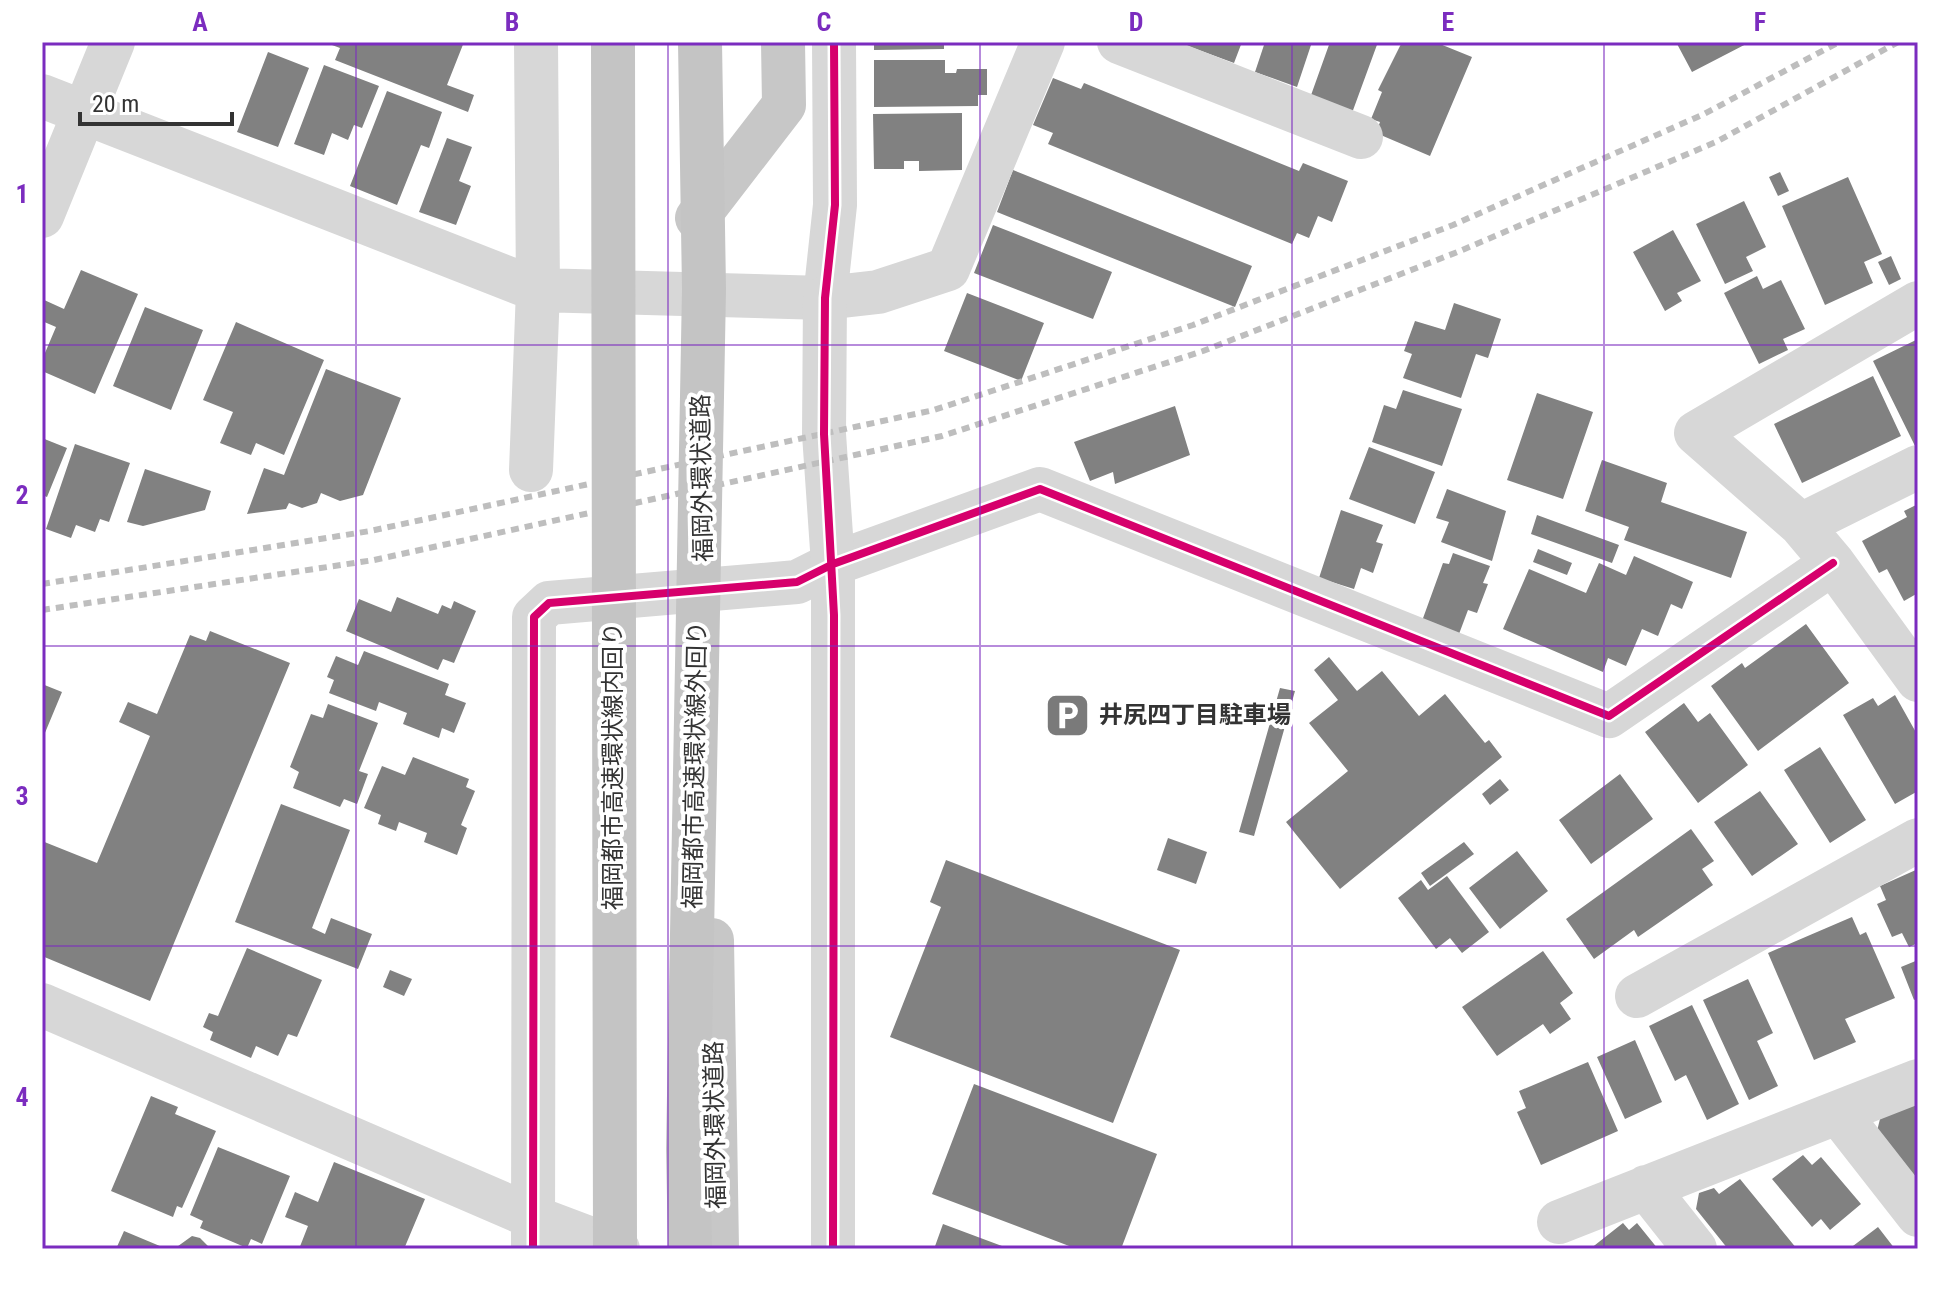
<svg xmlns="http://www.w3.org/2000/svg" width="1960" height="1291" font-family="'Roboto Condensed','Noto Sans JP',sans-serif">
  <rect width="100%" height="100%" fill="#fff"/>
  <!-- building -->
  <path fill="#818181" d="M324,42H464L447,85L474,95L468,112L335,60L340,48Z
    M874,42H944V49L874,50Z
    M1177,42H1242L1234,63Z
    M1265,42H1312L1297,87L1255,72Z
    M1330,42H1378L1352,113L1310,98Z
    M1402,42H1435L1472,57L1430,156L1376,133L1380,122L1371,119L1382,92L1378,90Z
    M1676,42H1750L1692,72Z
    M268,52L309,68L278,147L237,132Z
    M874,60H945V73H956L957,69H987V95H978V106L874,107Z
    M324,65L379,86L362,128L354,125L348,140L332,133L324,155L294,144Z
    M1053,78L1081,89L1084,83L1299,171L1303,163L1348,181L1332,222L1318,216L1309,238L1297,233L1292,244L1048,144L1053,133L1033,125Z
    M387,91L442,112L429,148L421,145L397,205L350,186Z
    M962,113V170L919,171V161H904V169H874L873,114Z
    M447,138L472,147L459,181L471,186L456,225L419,212Z
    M1013,170L1252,266L1235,307L997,212Z
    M1780,172L1789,191L1778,196L1769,177Z
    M1848,177L1882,254L1864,262L1873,283L1825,305L1782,206Z
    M1744,201L1766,247L1746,257L1753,271L1725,284L1696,224Z
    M993,225L1112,272L1093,319L974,273Z
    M1673,230L1701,281L1677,293L1682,301L1665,311L1633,252Z
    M1891,256L1901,279L1889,285L1878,262Z
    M81,270L138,294L95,394L42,371V360L56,327L42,321V299L64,309Z
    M1757,276L1763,289L1781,280L1805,329L1783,339L1788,350L1759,364L1724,293Z
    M967,293L1044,323L1021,381L944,351Z
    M1454,303L1501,319L1488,358L1476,354L1461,398L1403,378L1412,354L1404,351L1415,321L1445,330Z
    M145,307L203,330L171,410L113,386Z
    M236,322L324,360L284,455L256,443L251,455L220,443L233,412L203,400Z
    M1918,339V447L1916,448L1873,361Z
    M326,369L401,398L363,495L340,501L321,493L317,503L302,508L289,503L286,509L247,514L264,468L284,475Z
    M1873,376L1901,436L1802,483L1774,424Z
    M1403,390L1462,409L1442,466L1372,442L1384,405L1396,409Z
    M1537,393L1593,412L1563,499L1507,480Z
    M1175,406L1190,455L1115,484L1113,472L1090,481L1074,442Z
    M42,438L67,448L47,497L42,495Z
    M75,444L130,463L109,522L100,519L95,532L76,525L71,538L46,529Z
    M1369,447L1435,472L1415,524L1349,499Z
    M1602,460L1667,483L1661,502L1747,532L1731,578L1624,540L1629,527L1585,511Z
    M145,469L211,491L205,510L143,526L127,522Z
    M1447,489L1506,511L1492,561L1441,542L1449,522L1436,518Z
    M1918,504V593L1904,601L1887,569L1879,573L1862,541L1907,517L1904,511Z
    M1341,510L1383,525L1376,542L1383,544L1373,573L1361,568L1354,589L1319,578Z
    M1537,515L1619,545L1612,563L1531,534Z
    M1538,549L1572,563L1567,575L1533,562Z
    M1453,553L1490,566L1483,583L1488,584L1477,613L1468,610L1459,634L1422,621L1443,563L1449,564Z
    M1634,556L1693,582L1682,609L1671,604L1658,636L1642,629L1626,666L1608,658L1603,672L1503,629L1529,569L1586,593L1599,563L1626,575Z
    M397,597L438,614L442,605L451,609L454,601L476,611L454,663L443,659L438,670L346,631L359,599L391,612Z
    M1806,624L1849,683L1758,751L1711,686L1742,663L1745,668Z
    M210,631L290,663L150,1001L42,956V841L97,863L150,736L119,722L128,702L157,714L190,635L206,641Z
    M364,651L449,684L445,695L466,703L454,733L442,728L439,738L403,724L407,713L379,702L376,711L329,693L334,680L327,677L336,656L358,665Z
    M1329,657L1357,691L1382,671L1419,716L1445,694L1485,743L1489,740L1502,757L1340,889L1286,822L1348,771L1309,723L1338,700L1314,670Z
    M42,684L62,692L42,740Z
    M1280,688L1295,691L1254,836L1239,832Z
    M1895,695L1918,736V791L1895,804L1843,715L1873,698L1878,706Z
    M1684,703L1698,722L1710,713L1748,765L1698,803L1645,732Z
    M328,704L378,723L359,771L368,774L357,804L344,799L340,807L293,788L299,772L290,767L311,714L323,718Z
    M1820,747L1866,820L1830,843L1784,770Z
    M413,757L469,779L466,787L475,791L461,825L467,828L457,855L424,842L427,833L399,822L396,831L378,824L381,815L364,808L382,766L405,775Z
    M1620,774L1653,819L1591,864L1559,820Z
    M1500,779L1509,790L1490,805L1482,794Z
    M1760,791L1798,844L1752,876L1714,822Z
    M281,804L350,830L312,928L325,934L331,918L372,934L358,969L235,922Z
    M1691,829L1714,861L1702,869L1713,885L1638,937L1634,930L1594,959L1566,919Z
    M1168,838L1207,852L1196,884L1157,870Z
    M1464,842L1474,854L1430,886L1421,873Z
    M1517,851L1548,891L1500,929L1469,888Z
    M946,860L1180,950L1113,1123L890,1037L941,907L930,902Z
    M1918,869V943L1909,947L1902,933L1892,937L1877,904L1886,900L1880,886Z
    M1447,876L1489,932L1462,953L1450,938L1436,949L1398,898L1421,880L1428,890Z
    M1852,917L1860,935L1866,932L1895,998L1845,1019L1856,1042L1814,1060L1768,953Z
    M247,948L322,980L297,1037L288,1034L278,1056L256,1046L251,1058L210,1040L213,1032L203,1027L209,1013L218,1016Z
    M1543,951L1573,993L1560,1003L1571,1019L1550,1034L1543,1024L1497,1056L1462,1007Z
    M1918,960V998L1914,1000L1901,967Z
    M390,970L412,979L404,996L383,987Z
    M1748,979L1773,1033L1757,1041L1778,1086L1749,1100L1703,1000Z
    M1692,1005L1739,1104L1707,1120L1686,1075L1675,1081L1649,1026Z
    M1635,1040L1662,1102L1625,1119L1597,1057Z
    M1588,1062L1618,1131L1541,1165L1517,1112L1526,1108L1519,1091Z
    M974,1084L1157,1154L1121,1249H1077L932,1194Z
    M151,1096L178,1107L175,1114L216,1131L182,1208L177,1206L173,1217L111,1191Z
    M1918,1096V1183L1877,1131L1882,1111Z
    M218,1147L290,1176L262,1244L251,1239L247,1248L200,1228L203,1221L190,1215Z
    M1803,1155L1812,1165L1821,1157L1861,1204L1830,1230L1821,1219L1812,1227L1772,1179Z
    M334,1162L425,1199L404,1249H299L308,1226L285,1217L295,1192L318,1202Z
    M1740,1179L1797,1249H1728L1696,1209L1699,1193L1714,1188L1719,1194Z
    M1623,1223L1629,1230L1637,1223L1658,1249H1590Z
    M943,1224L1010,1249H934Z
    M1878,1227L1895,1249H1849Z
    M124,1231L167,1249H116Z
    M192,1236L200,1238L211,1249H174Z"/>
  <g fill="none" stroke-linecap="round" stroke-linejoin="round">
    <!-- minor -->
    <path stroke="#d7d7d7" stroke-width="44" d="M1119,42L1361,137
      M42,96L538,290L825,298L878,292L948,269L1043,42
      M42,216L113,42
      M825,298L835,205L834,42
      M1918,303L1696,433L1801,525L1833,563L1918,680
      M531,470L538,290L536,42
      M1801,525L1918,467
      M1637,996L1918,840
      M42,1005L533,1217L618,1249
      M1839,1114L1918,1215
      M1646,1187L1695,1249
      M1559,1222L1918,1081
      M533,1249L534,617L549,603L797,582L833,564L1040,489L1609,716L1833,563
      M833,1249V564"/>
    <!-- tertiary -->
    <path stroke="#d7d7d7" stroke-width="44" d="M825,298L824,434L833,564"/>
    <!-- trunk -->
    <path stroke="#c7c7c7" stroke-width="44" d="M697,218L784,105L783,42
      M712,940L717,1249"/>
    <!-- rail -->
    <path stroke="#bebebe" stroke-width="6" stroke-dasharray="8 6" stroke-linecap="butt" d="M42,584L370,531L934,410L1193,325L1453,225L1704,114L1839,42
      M42,610L374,560L942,436L1203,351L1460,251L1718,141L1898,42"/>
    <!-- motorway-bridge -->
    <path stroke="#c4c4c4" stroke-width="44" d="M613,42L615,1249
      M690,1249L688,1149L704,289L700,42"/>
    <defs>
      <path id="cycleway" d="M533,1249L534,617L549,603L797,582L833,564L1040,489L1609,716L1833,563
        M833,1249L834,615L824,434L825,298L835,205L834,42"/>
    </defs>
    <!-- cycleway casing -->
    <use href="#cycleway" stroke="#fff" stroke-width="13"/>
    <!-- cycleway -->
    <use href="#cycleway" stroke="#d6006c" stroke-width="8"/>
  </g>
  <!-- grid -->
  <path fill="none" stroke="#7b2cbf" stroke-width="2" stroke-opacity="0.55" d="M356,42V1249M668,42V1249M980,42V1249M1292,42V1249M1604,42V1249M42,345H1918M42,646H1918M42,946H1918"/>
  <!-- icons -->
  <defs>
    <symbol id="parking-square" viewBox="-11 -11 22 22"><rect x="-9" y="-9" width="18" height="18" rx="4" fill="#7a7a7a" stroke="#fff"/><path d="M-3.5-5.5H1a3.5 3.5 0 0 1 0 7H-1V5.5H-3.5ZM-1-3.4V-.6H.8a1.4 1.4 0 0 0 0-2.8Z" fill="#fff"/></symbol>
  </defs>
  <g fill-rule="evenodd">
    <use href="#parking-square" x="1042" y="690" width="51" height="51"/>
  </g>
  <g text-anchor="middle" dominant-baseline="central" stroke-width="8" stroke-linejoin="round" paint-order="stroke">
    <!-- street labels -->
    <g font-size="24" fill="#333" stroke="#fff">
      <text transform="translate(702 478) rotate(-91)">福岡外環状道路</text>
      <text transform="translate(695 765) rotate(-89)">福岡都市高速環状線外回り</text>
      <text transform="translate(613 766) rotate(-90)">福岡都市高速環状線内回り</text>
      <text transform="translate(715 1125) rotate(-91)">福岡外環状道路</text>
    </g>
    <!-- poi labels -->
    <g font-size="24" font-weight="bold" fill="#333" stroke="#fff" text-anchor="start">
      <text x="1099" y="715">井尻四丁目駐車場</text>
    </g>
  </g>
  <!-- border -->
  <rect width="1960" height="1291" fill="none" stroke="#ffffff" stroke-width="88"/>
  <!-- scale -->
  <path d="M80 112v12h152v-12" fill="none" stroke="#333333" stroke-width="4"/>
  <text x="92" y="112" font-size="24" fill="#333333" stroke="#ffffff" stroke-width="6" paint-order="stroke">20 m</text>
  <rect x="44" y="44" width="1872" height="1203" fill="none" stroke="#7b2cbf" stroke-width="3"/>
  <g font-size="26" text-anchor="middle" font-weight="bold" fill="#7b2cbf">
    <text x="200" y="31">A</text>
    <text x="512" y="31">B</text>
    <text x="824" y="31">C</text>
    <text x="1136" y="31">D</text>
    <text x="1448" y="31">E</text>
    <text x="1760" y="31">F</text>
    <text x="22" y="203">1</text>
    <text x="22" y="504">2</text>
    <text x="22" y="805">3</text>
    <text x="22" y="1106">4</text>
  </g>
</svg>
